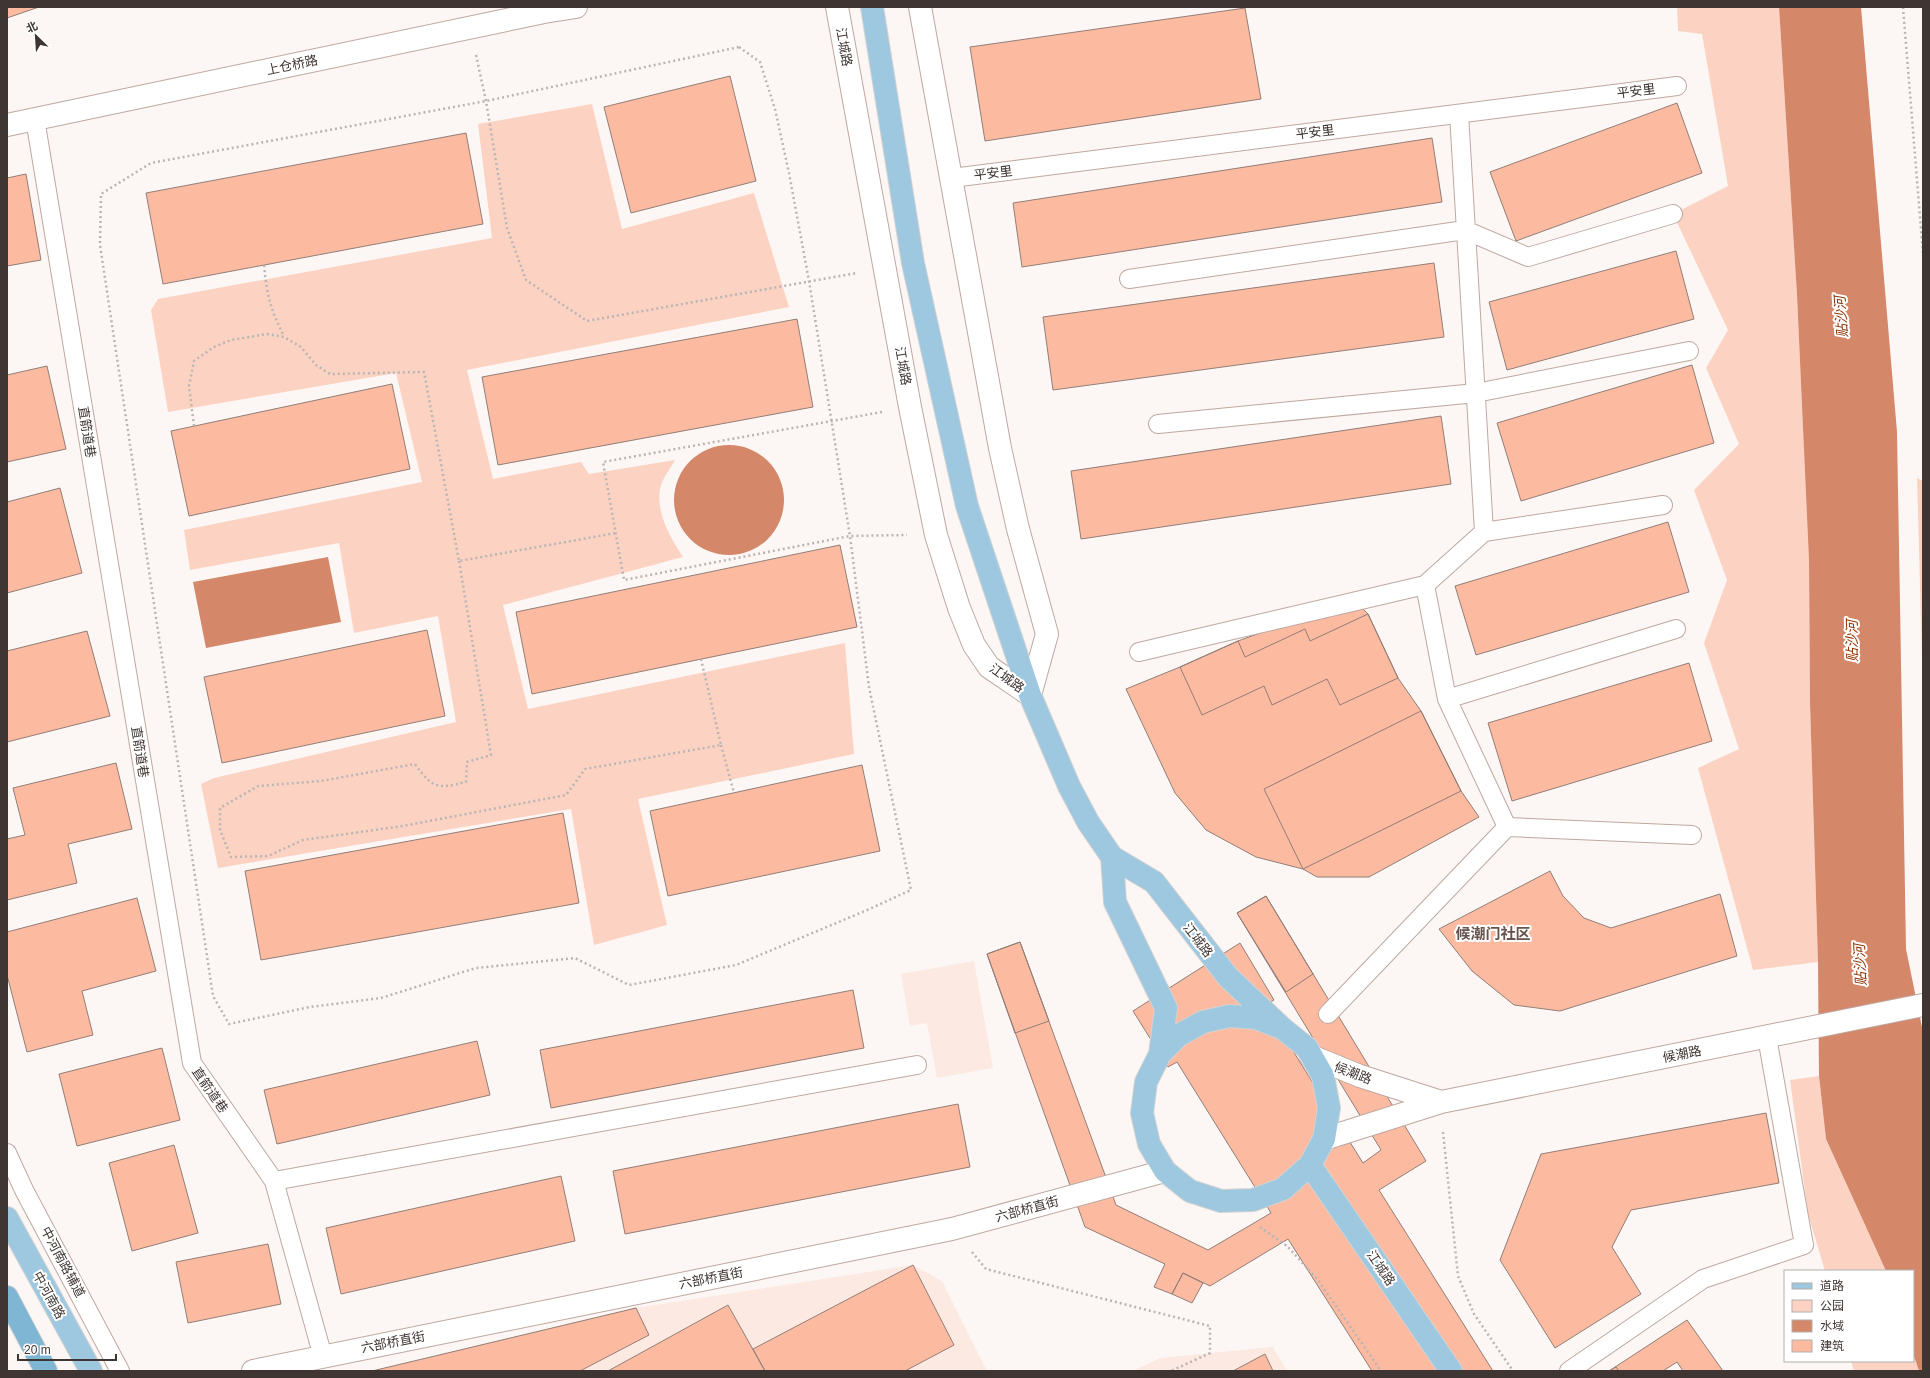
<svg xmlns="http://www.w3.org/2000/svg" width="1930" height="1378" font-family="Arial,'Noto Sans SC',sans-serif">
  <rect width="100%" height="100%" fill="#fcf7f5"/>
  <!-- built -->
  <path fill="#fbe9e2" d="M974,961L993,1068L937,1078L927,1023L910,1026L901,974Z
    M913,1265L942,1281L987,1371H372L636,1308Z
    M1273,1347L1287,1371H1133L1160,1358Z"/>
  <!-- green -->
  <path fill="#fcd3c3" d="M1677,7H1779L1797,295L1809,561L1810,703L1818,962L1753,970L1698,768L1739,749L1704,643L1727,580L1694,490L1739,444L1706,368L1728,330L1673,214L1728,186L1702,34L1678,31Z
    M592,104L622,229L754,193L789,307L467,370L493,479L581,462L589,474L675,460C671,468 664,476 661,485C654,510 670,537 683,557L503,605L528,709L845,643L854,754L638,799L667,925L594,945L571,809L218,868L201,784L214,778L456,722L438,616L354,633L339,543L190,570L184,530L422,482L396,373L168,412L151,310L158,299L492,238L478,124Z
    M1917,478L1923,481V695Z
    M1819,1076L1826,1139L1886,1271H1825L1808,1214L1790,1080Z
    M1913,1353L1919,1371H1854L1851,1361H1913Z"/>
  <!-- water -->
  <path fill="#d58769" d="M1779,7H1861L1897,432L1906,949L1923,1032V1371H1919L1913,1353V1271H1886L1826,1139L1819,1076L1818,962L1810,703L1809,561L1797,295Z
    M674 500a55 55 0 1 1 110 0a55 55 0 1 1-110 0Z
    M328,557L341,622L206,648L193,582Z"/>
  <!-- building -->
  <path fill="#fcbaa1" stroke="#927e76" d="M7,7H39L7,18Z
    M1245,8L1261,99L985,141L970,47Z
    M730,76L756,181L631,213L604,107Z
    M1677,103L1702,173L1516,241L1490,172Z
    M466,133L483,224L163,284L146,193Z
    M1432,138L1442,202L1022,267L1013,203Z
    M26,174L41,260L7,266V178Z
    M1676,251L1694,319L1507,370L1489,302Z
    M1434,263L1444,337L1053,390L1043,317Z
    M797,319L813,407L498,465L482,377Z
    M1692,365L1714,443L1521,501L1497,423Z
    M47,366L66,449L7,462V375Z
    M392,384L410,469L189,516L171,431Z
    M1441,416L1451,484L1081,539L1071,471Z
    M60,488L82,573L7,593V502Z
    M1668,522L1689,592L1476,655L1455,586Z
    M840,545L857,627L532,694L516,612Z
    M1353,599L1368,614L1398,678L1421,711L1461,791L1479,817L1369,877H1317L1303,869L1256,857L1206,830L1175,793L1126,689L1180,667L1238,641Z
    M1368,614L1398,678L1340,705L1327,679L1272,705L1264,686L1202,715L1180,667L1238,641L1245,657L1305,629L1310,641Z
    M427,630L445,716L222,763L204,677Z
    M87,631L110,716L7,742V651Z
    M1689,663L1712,741L1512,801L1488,723Z
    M1421,711L1461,791L1303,869L1264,789Z
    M116,763L132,829L68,844L77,883L7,900V839L25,835L13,788Z
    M862,765L880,851L668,896L650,811Z
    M563,813L579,903L261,960L245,871Z
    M1550,871L1563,896L1584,918L1611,928L1720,894L1737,956L1560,1011L1514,1005L1472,971L1439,929Z
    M1266,896L1426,1161L1379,1190L1493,1371H1372L1288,1239L1210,1286L1183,1273L1172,1294L1154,1287L1165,1264L1085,1227L987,954L1020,942L1116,1205L1208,1250L1271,1213L1177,1062L1168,1067L1133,1011L1240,943L1274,1000L1265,1006L1363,1163L1381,1150L1237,913Z
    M1266,896L1313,974L1286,992L1237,913Z
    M137,898L156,971L82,991L93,1035L27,1052L7,975V932Z
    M1020,942L1049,1021L1015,1033L987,954Z
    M853,990L864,1048L551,1108L540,1050Z
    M477,1041L490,1095L277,1144L264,1090Z
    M162,1048L180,1120L77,1146L59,1074Z
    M958,1104L970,1167L625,1234L613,1171Z
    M1766,1113L1779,1183L1631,1210L1612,1247L1641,1294L1555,1348L1500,1260L1541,1154Z
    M174,1145L198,1233L132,1251L109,1163Z
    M561,1176L575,1241L341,1294L326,1228Z
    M268,1244L281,1304L188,1323L176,1262Z
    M913,1265L954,1345L905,1371H765L753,1349Z
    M1183,1273L1203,1283L1192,1303L1172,1294Z
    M728,1305L765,1371H608Z
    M636,1308L649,1335L580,1371H372Z
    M1687,1320L1723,1371H1683L1677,1362L1663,1371H1609Z
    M1265,1354L1273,1371H1233Z
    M1616,1367L1619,1371H1609Z"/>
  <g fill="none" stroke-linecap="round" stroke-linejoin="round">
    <defs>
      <path id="service" d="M35,119L192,1063L274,1181L323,1357
        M952,178L1677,86
        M1129,279L1465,230L1528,257L1673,214
        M1158,424L1476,393L1689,351
        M1484,532L1663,505
        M1139,652L1425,585
        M1447,699L1676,629
        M1507,827L1692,835
        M1328,1014L1507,827L1447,699L1425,585L1484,532L1459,114
        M7,1153L24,1190L120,1371
        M274,1181L917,1065
        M1569,1371L1703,1279L1804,1245L1767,1037"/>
      <path id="minor" d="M837,7L910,407L936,535L959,608L974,645L989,667L1030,695L1047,634L1018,529L1000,448L920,7"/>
      <path id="tertiary" d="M7,125L544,12L576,7
        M1311,1056L1360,1076L1441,1102L1324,1139
        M1441,1102L1923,1005
        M253,1371L952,1229L1165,1171"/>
      <path id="primary" d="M872,7L913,263L967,506L1030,695L1069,786L1088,822L1112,857L1154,882L1228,977L1282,1028L1307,1048L1323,1076L1329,1108L1324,1139L1310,1165L1283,1189L1253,1200L1221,1201L1190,1191L1165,1171L1149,1144L1142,1113L1146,1082L1160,1054L1179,1035L1203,1022L1229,1016L1256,1018L1282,1028
        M1112,857L1115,902L1166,1008L1160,1054
        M1310,1165L1451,1371
        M7,1218L91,1371"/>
      <path id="trunk" d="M7,1297L46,1371"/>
    </defs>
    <!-- service casing -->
    <use href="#service" stroke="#bea8a0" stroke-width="20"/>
    <!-- minor casing -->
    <use href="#minor" stroke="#bea8a0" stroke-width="24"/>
    <!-- tertiary casing -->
    <use href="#tertiary" stroke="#bea8a0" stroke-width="24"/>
    <!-- primary casing -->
    <use href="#primary" stroke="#d5d3d2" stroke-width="24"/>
    <!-- trunk casing -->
    <use href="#trunk" stroke="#d5d3d2" stroke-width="24"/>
    <!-- path -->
    <path stroke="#bab4b2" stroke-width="2.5" stroke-dasharray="2 3" stroke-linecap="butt" d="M1903,7L1923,254
      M739,47L760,62L775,109L789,173L809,281L850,536L869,687L911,890L865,911L736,965L629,985L575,958L476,968L381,998L310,1007L229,1024L213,996L100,245L101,194L151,163L486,101Z
      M476,55L486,101L507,228L526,280L587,321L857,273
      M264,265C267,295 270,309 284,336
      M882,412L603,462L624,580L850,536L907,535
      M194,426L189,386L194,361L214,347L231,340L267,334L284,337L301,347L316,365L330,374L424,372L459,561L616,533
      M459,561L491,755L467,762L466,782C437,789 433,789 415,764L321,781L258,786L220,808V830L231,857L268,856L303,840L403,826L566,795L585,769L721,745L701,659
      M721,745L734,793
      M1443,1132L1458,1276L1474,1314L1513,1371
      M1260,1227L1287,1246L1318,1280L1381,1371
      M972,1252L986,1269L1210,1326V1353L1171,1371"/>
    <!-- service -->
    <use href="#service" stroke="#fff" stroke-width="18"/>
    <!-- minor -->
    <use href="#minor" stroke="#fff" stroke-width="22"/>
    <!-- tertiary -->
    <use href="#tertiary" stroke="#fff" stroke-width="22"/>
    <!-- primary -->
    <use href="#primary" stroke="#9ec8df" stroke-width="22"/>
    <!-- trunk -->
    <use href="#trunk" stroke="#7eb6d4" stroke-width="22"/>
  </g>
  <g text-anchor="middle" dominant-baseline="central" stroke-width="4" stroke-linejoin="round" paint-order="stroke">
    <!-- street labels -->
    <g font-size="13" fill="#3f3633" stroke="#fff">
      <text transform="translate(844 47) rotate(80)">江城路</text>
      <text transform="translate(292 65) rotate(-12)">上仓桥路</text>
      <text transform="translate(1636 91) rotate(-7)">平安里</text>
      <text transform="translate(1315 132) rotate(-7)">平安里</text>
      <text transform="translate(993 173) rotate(-7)">平安里</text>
      <text transform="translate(903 366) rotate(80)">江城路</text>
      <text transform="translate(87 432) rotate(81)">直箭道巷</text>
      <text transform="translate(1007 678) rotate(36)">江城路</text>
      <text transform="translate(140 752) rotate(81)">直箭道巷</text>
      <text transform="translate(1198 940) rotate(52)">江城路</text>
      <text transform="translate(1682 1054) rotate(-11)">候潮路</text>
      <text transform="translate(1353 1073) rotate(21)">候潮路</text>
      <text transform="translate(210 1090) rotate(55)">直箭道巷</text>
      <text transform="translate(1027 1209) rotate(-15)">六部桥直街</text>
      <text transform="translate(63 1262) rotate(62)">中河南路辅道</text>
      <text transform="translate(1381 1268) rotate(56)">江城路</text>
      <text transform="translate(711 1278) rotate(-11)">六部桥直街</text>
      <text transform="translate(49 1295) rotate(61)">中河南路</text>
      <text transform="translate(393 1342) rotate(-11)">六部桥直街</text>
    </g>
    <!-- water labels -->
    <g font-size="14" font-style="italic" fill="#8e3100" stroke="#fff">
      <text transform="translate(1841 317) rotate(-94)">贴沙河</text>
      <text transform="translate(1852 641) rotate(-91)">贴沙河</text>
      <text transform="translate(1860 965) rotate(-93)">贴沙河</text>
    </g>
    <!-- quarter labels -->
    <g font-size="15" font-weight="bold" fill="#66534c" stroke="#fff">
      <text x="1493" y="933">候潮门社区</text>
    </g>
  </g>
  <!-- border -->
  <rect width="1930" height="1378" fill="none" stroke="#3f3633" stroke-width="16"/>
  <!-- legend -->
  <rect x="1784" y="1270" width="130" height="92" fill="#ffffff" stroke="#b2afad"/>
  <rect x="1792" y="1283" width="20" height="6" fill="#9ec8df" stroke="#b2afad"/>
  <text x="1820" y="1290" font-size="12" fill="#3f3633">道路</text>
  <rect x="1792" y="1300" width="20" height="12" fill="#fcd3c3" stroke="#b2afad"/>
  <text x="1820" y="1310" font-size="12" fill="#3f3633">公园</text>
  <rect x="1792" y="1320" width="20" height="12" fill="#d58769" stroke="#b2afad"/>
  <text x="1820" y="1330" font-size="12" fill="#3f3633">水域</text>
  <rect x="1792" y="1340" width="20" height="12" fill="#fcbaa1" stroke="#b2afad"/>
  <text x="1820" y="1350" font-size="12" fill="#3f3633">建筑</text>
  <!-- north arrow -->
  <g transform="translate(36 36) rotate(335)" stroke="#ffffff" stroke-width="3" paint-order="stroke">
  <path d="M0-3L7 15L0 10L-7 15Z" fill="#3f3633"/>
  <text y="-6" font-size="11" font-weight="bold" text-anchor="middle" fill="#3f3633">北</text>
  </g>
  <!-- scale -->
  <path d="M18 1354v6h98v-6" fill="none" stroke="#3f3633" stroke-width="2"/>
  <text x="24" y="1354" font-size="12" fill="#3f3633" stroke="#ffffff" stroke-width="3" paint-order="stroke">20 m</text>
</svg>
